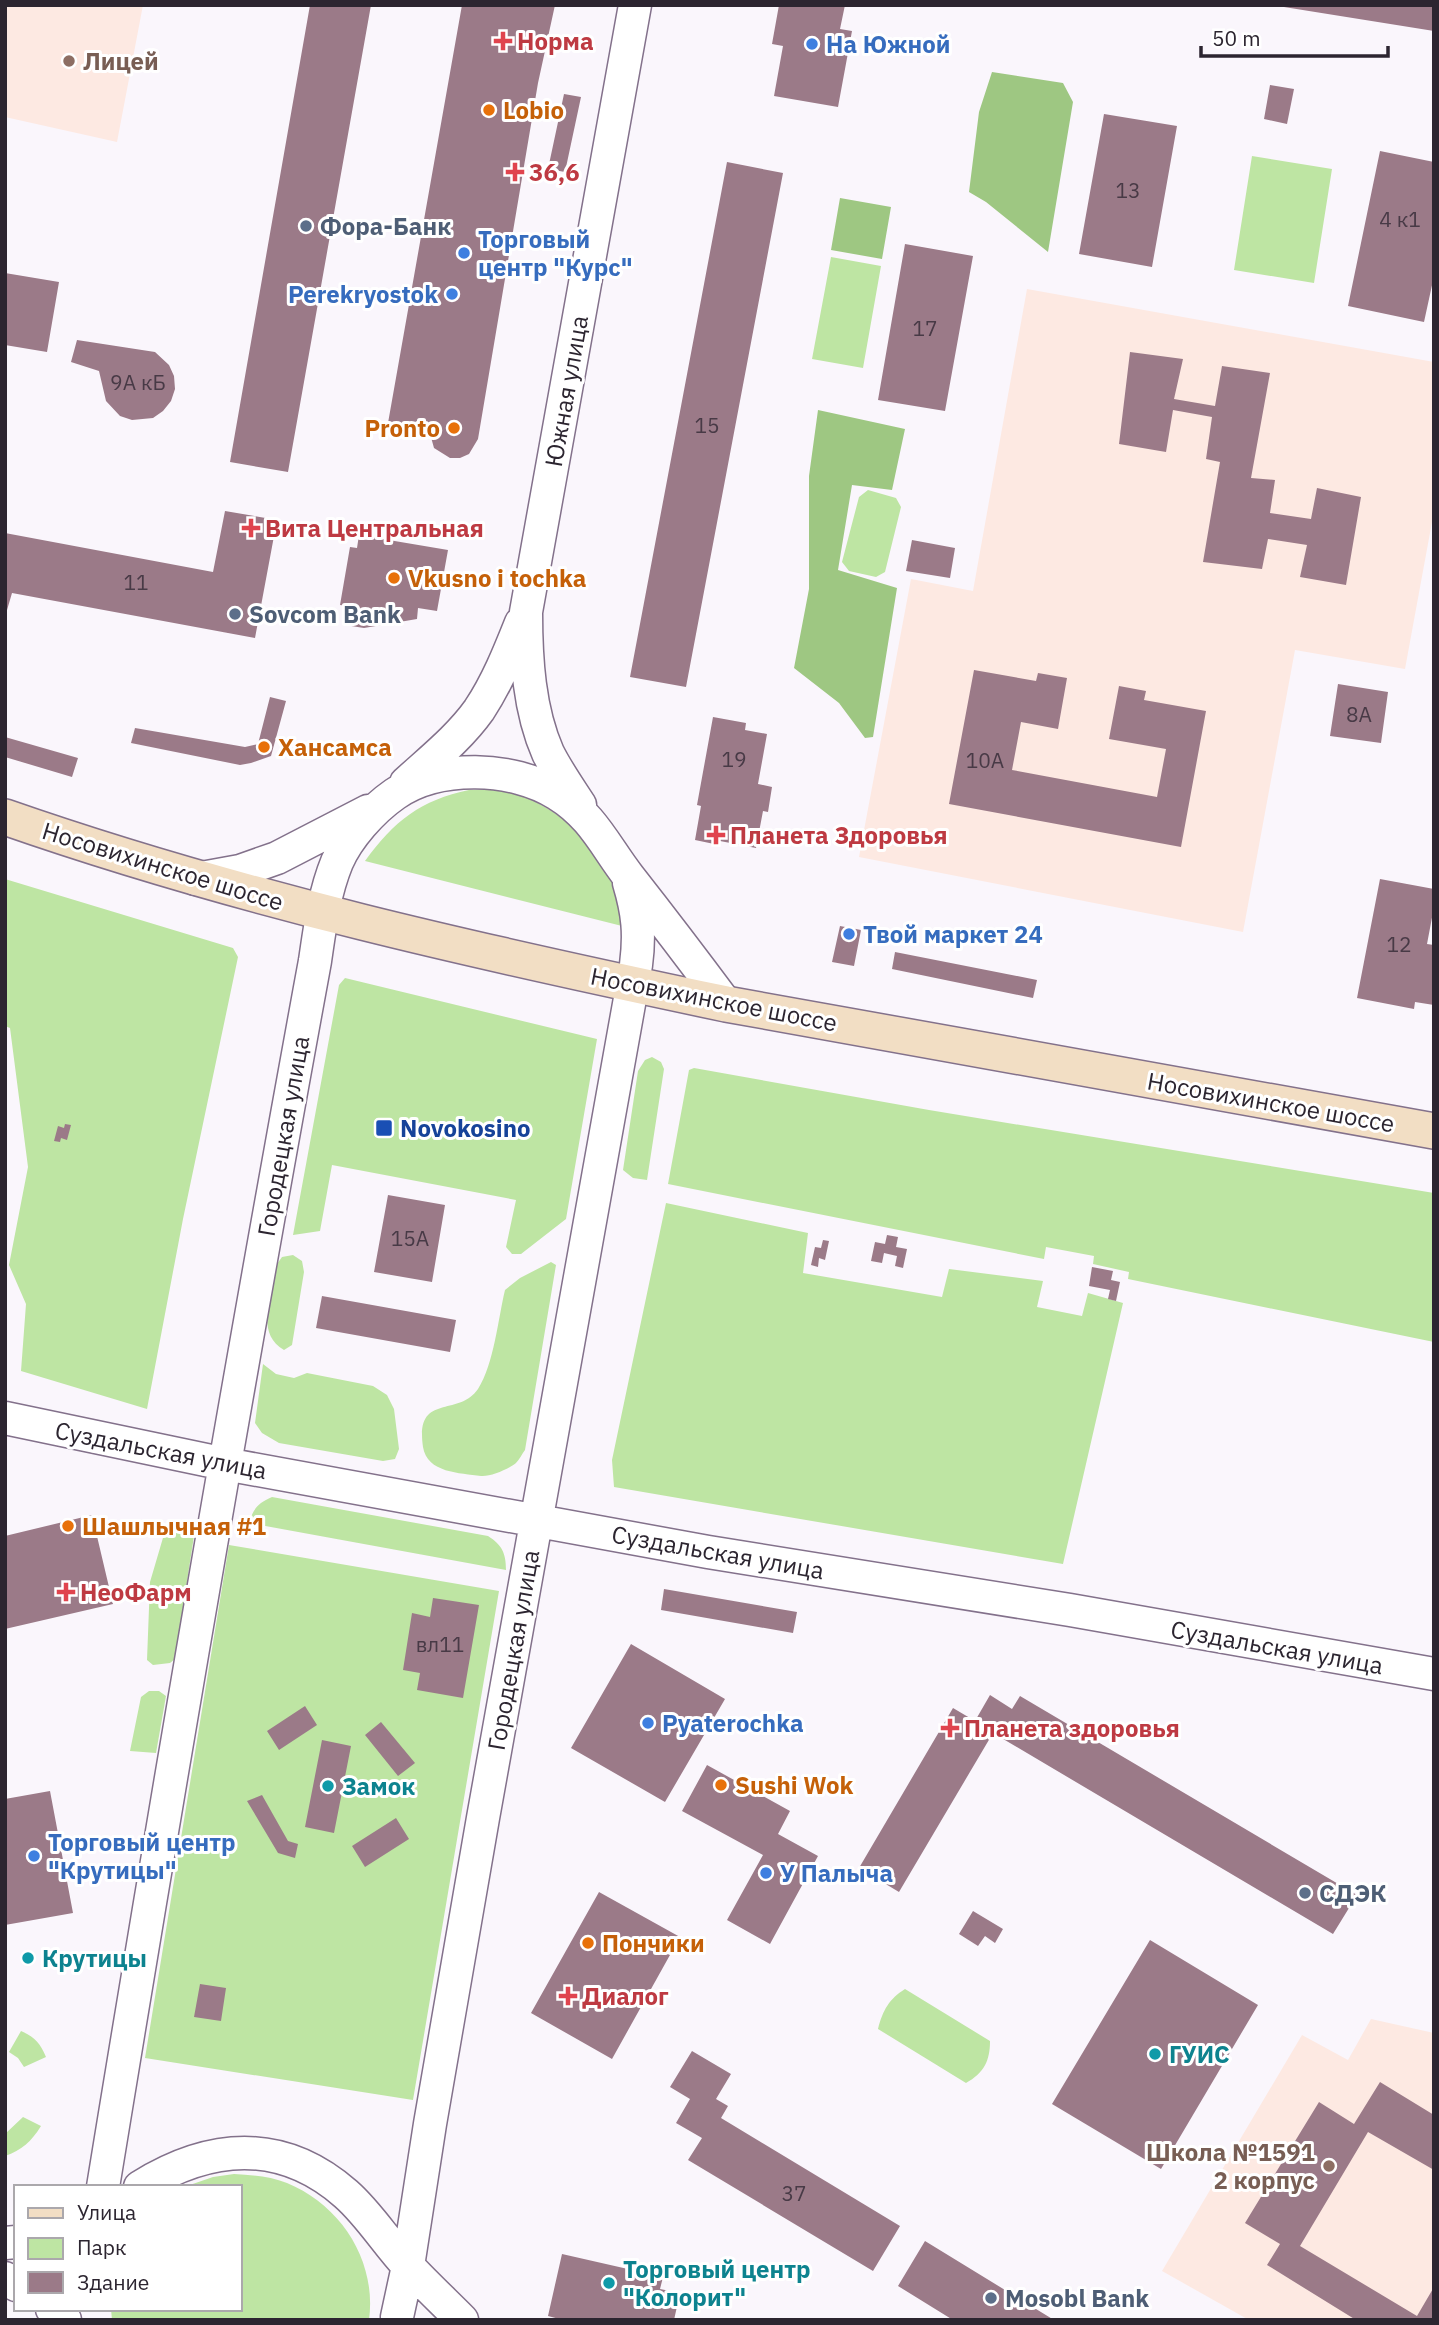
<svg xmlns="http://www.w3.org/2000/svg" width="1439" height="2325" font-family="'IBM Plex Sans',sans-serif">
  <rect width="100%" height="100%" fill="#faf6fc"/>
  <!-- education -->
  <path fill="#fde9e2" d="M5,5H143L117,142L5,117Z
    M1027,289L1434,362V511L1405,669L1295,650L1243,932L859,857L911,579L973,591Z
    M1371,2019L1434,2033V2320H1249L1162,2271L1302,2035L1348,2060Z"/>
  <!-- green -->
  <path fill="#bee5a3" d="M1252,156L1332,169L1314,283L1234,270Z
    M831,257L881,266L863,368L812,359Z
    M868,490L896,498L901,507L885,572L876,577L849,571L842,562L859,497Z
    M469,790C478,790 487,789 496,790C543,795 593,836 611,879C617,895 620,910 622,926L365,861C394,821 421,800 469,790Z
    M5,879L233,948L238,957L183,1219L147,1409L21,1371L26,1304L9,1265L28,1167L10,1028L5,1026Z
    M345,978L597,1039L566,1219L521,1254H512L506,1247L516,1200L332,1165L320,1231L293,1235L339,985Z
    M652,1057L661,1062L664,1069L647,1180L633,1178L623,1170L638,1071L645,1060Z
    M694,1068L929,1110L1434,1193V1342L1128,1279L1129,1272L1093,1264L1094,1256L1046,1247L1044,1259L668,1184L689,1070Z
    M666,1203L808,1233L803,1273L942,1297L949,1269L1043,1281L1037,1307L1082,1316L1088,1293L1123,1303L1063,1564L614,1487L612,1460Z
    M293,1255L302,1261L304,1272L292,1345L284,1350C254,1333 272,1293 277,1264L282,1257Z
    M551,1262L556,1265L525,1450C522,1454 519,1460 516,1463C509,1469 490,1477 481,1476C460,1473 427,1473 423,1447C415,1392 458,1418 478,1389C494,1364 498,1319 505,1290L520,1278Z
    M263,1364L276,1374L294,1378L307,1373L373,1386L387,1395L394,1409L399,1449L395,1459L383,1461L279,1443L262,1433L255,1423Z
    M272,1497L488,1536C502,1545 506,1553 506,1570L249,1523C253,1509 258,1503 272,1497Z
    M165,1531L194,1536L175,1659L170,1663L153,1665L147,1660L150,1582Z
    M229,1545L499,1591L413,2100L145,2058Z
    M149,1691H159L166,1696L156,1753L130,1751L141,1697Z
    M905,1989L990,2041C990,2061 984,2073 966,2083L878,2029C883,2010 889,1999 905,1989Z
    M21,2031C35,2037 40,2043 46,2057L24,2067L18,2058L9,2052Z
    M23,2117L41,2126C31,2142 22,2150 5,2156V2134Z
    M234,2174C252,2175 270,2176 287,2183C341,2205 377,2261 369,2320H112L111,2309H240V2187H184L213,2177Z"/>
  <!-- forest -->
  <path fill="#9ec782" d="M992,72L1063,83L1073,102L1048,252L986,202L969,192L979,112Z
    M840,198L891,207L882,259L831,250Z
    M818,410L905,429L892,490L852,485L838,570L897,588L873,737L865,738L839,703L794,668L809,589V476Z"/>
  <!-- building -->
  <path fill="#9b7a88" d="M310,5H371L288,472L230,462Z
    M462,5H555L538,83L478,439L469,454L460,458H450L434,448L429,430L388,423Z
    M779,5H845L840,29L852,31L838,107L774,96L783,46L772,44Z
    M1284,5H1434V31L1284,7Z
    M1270,85L1294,89L1287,124L1264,119Z
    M564,94L581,97L565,172L548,169Z
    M1104,114L1177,126L1152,267L1079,254Z
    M1380,151L1434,162V276L1424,322L1348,306Z
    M727,162L783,173L686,687L630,677Z
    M905,244L973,256L945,411L878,400Z
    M5,273L59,282L47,352L5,345Z
    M77,340L155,352L169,365L174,376L175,389L171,401L163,411L153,418L132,420L120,416L106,401L99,371L71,362Z
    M1130,352L1183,359L1174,399L1215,406L1222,366L1270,373L1251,478L1275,480L1270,513L1311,519L1317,488L1361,497L1346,585L1300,577L1307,545L1268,539L1262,569L1203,562L1220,462L1206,459L1212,417L1173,410L1166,452L1119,444Z
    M225,511L277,520L255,638L12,593L5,617V533L213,572Z
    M359,535L448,550L437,611L418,608L417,619L364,628L345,625L348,606L340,605L350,547L357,548Z
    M912,540L955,548L950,578L906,571Z
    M974,670L1036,681L1038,673L1067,678L1058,729L1021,722L1012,770L1157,797L1166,749L1109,739L1119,686L1146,691L1144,700L1206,711L1181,847L949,804Z
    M1338,684L1388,692L1381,743L1330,736Z
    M270,697L286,701L271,756L251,763L240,765L131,743L135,728L245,747L258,744Z
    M713,717L746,723L745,730L767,734L758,784L772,787L768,812L763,811L756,848L720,841L719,845L695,840L701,806L697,805Z
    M5,737L78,758L72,777L5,757Z
    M1380,879L1434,889V907L1427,944L1434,945V1005L1415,1002L1414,1009L1357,998Z
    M840,926L861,930L854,966L832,962Z
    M895,952L1037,980L1033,998L892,969Z
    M65,1124L71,1125L67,1140L61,1138L60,1142L54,1141L58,1126L64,1128Z
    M388,1195L445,1205L432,1282L374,1272Z
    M887,1235L898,1237L896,1247L907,1249L903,1268L895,1266L897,1256L884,1253L882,1263L871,1261L875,1242L885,1244Z
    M823,1240L829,1241L825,1260L819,1258L818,1267L811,1265L815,1247L821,1248Z
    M1092,1267L1113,1271L1111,1280L1120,1282L1116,1301L1108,1299L1110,1290L1089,1286Z
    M322,1296L456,1320L450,1352L316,1328Z
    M92,1515L113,1604L5,1629V1536Z
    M664,1589L797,1612L793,1633L661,1610Z
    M433,1598L479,1605L463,1698L417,1690L420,1673L403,1670L412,1613L430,1617Z
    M631,1644L725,1699L665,1802L571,1748Z
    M990,1695L1012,1709L1020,1696L1357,1895L1333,1934L993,1733L899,1892L859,1868L953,1708L975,1721Z
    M305,1706L317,1725L279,1750L267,1731Z
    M381,1722L415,1763L398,1776L365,1735Z
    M322,1740L351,1746L334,1833L305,1827Z
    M707,1765L790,1811L778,1834L818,1856L770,1944L727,1920L763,1855L682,1811Z
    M50,1791L73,1913L5,1925V1799Z
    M262,1795L288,1841L298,1844L295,1858L278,1853L247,1801Z
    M396,1818L409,1839L365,1867L352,1846Z
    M599,1892L680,1937L612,2059L531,2013Z
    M973,1911L1003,1929L995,1943L985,1936L978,1946L959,1934Z
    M1150,1940L1258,2005L1161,2169L1052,2104Z
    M200,1984L226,1988L221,2021L194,2017Z
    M692,2051L731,2074L716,2099L728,2106L721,2118L900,2226L873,2271L688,2160L702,2138L676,2123L690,2099L670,2087Z
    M1380,2082L1434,2115V2170L1368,2132L1300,2246L1417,2316L1434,2287V2320H1356L1267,2265L1280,2244L1245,2223L1319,2102L1354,2124Z
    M925,2241L1054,2320H953L898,2286Z
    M562,2254L663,2277L660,2289L680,2293L674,2320H563L548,2316Z"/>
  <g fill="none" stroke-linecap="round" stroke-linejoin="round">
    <defs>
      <path id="tertiary" d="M406,783C431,760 459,738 479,710C497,683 509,653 521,623
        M580,805C569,788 557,771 548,753C529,710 526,659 526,612L635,5
        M196,879L240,871L277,858L368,811
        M5,1418L225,1464L708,1552L1070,1610L1434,1674
        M103,2187C170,1777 240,1369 315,961C320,927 324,894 337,862C348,837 372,810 395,794C438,764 513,766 557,794C593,816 605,846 629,877C662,919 694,961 726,1004
        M140,2187C209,2144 281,2137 346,2194C370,2215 387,2244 409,2267C426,2285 444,2302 462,2320
        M5,2243L16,2242
        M5,2278L16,2285
        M52,2309L65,2320
        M397,2317L408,2266L430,2124L483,1818L636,965C640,934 638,913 629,883"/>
      <path id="secondary" d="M5,817C240,899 483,953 726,1004L1434,1131"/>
    </defs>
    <!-- tertiary casing -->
    <use href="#tertiary" stroke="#83718b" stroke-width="35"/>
    <!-- secondary casing -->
    <use href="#secondary" stroke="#83718b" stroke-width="38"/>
    <!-- tertiary -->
    <use href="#tertiary" stroke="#fff" stroke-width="32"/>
    <!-- secondary -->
    <use href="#secondary" stroke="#f2dec4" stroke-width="35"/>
  </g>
  <!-- markers -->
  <g fill="#e0444e" stroke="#fff" stroke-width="2.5">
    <path d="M499.5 30.5h7v7h7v7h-7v7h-7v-7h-7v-7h7z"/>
    <path d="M511.5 161.5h7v7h7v7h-7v7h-7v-7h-7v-7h7z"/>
    <path d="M247.5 517.5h7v7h7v7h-7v7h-7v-7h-7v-7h7z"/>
    <path d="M712.5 824.5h7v7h7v7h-7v7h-7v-7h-7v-7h7z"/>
    <path d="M62.5 1581.5h7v7h7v7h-7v7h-7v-7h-7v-7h7z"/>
    <path d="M946.5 1717.5h7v7h7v7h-7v7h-7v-7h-7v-7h7z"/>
    <path d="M564.5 1985.5h7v7h7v7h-7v7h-7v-7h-7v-7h7z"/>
  </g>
  <g fill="#3f7fe0" stroke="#fff" stroke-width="2.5">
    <circle cx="812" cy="44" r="7"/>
    <circle cx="464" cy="253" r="7"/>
    <circle cx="452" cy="294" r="7"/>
    <circle cx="849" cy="934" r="7"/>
    <circle cx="648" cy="1723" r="7"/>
    <circle cx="34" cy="1856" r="7"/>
    <circle cx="766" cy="1873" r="7"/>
  </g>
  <g fill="#8d6e63" stroke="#fff" stroke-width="2.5">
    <circle cx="69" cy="61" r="7"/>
    <circle cx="1329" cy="2166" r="7"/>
  </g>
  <g fill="#e8710a" stroke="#fff" stroke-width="2.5">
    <circle cx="489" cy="110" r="7"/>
    <circle cx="454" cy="428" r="7"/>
    <circle cx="394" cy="578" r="7"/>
    <circle cx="264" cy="747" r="7"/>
    <circle cx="68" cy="1526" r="7"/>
    <circle cx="721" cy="1785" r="7"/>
    <circle cx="588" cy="1943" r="7"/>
  </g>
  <g fill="#5c6f8a" stroke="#fff" stroke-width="2.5">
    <circle cx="306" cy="226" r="7"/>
    <circle cx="235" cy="614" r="7"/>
    <circle cx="1305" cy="1893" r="7"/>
    <circle cx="991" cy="2298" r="7"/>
  </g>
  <rect fill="#1a4fb4" stroke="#fff" stroke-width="2.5" x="375" y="1119" width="18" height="18" rx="3.5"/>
  <g fill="#0f9aa8" stroke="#fff" stroke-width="2.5">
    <circle cx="328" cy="1786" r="7"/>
    <circle cx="28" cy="1958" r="7"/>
    <circle cx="1155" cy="2054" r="7"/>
    <circle cx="609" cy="2283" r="7"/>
  </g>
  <g text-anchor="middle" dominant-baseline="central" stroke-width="6" stroke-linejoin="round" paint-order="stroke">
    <!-- number labels -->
    <g font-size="21" fill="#483a46">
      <text x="1128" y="190">13</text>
      <text x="1400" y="219">4 к1</text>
      <text x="925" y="328">17</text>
      <text x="138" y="382">9А кБ</text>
      <text x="707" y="425">15</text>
      <text x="136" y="582">11</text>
      <text x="1359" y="714">8A</text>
      <text x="734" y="759">19</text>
      <text x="985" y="760">10А</text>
      <text x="1399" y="944">12</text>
      <text x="410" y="1238">15А</text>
      <text x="440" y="1644">вл11</text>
      <text x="794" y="2193">37</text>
    </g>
    <!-- health labels -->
    <g font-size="24" font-weight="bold" fill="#be3a42" stroke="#fff" text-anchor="start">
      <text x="517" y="41">Норма</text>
      <text x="529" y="172">36,6</text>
      <text x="265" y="528">Вита Центральная</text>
      <text x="730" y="835">Планета Здоровья</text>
      <text x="80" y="1592">НеоФарм</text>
      <text x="964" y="1728">Планета здоровья</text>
      <text x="582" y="1996">Диалог</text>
    </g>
    <!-- shop labels -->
    <g font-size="24" font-weight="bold" fill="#366cbe" stroke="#fff" text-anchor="start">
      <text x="826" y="44">На Южной</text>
      <text x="478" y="239">Торговый<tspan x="478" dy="28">центр "Курс"</tspan></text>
      <text x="438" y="294" text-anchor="end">Perekryostok</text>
      <text x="863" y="934">Твой маркет 24</text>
      <text x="662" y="1723">Pyaterochka</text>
      <text x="48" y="1842">Торговый центр<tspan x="48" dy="28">"Крутицы"</tspan></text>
      <text x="780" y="1873">У Палыча</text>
    </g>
    <!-- education labels -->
    <g font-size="24" font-weight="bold" fill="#785e54" stroke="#fff" text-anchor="start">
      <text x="83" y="61">Лицей</text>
      <text x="1315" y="2152" text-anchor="end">Школа №1591<tspan x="1315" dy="28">2 корпус</tspan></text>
    </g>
    <!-- food labels -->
    <g font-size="24" font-weight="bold" fill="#c56008" stroke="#fff" text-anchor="start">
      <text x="503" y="110">Lobio</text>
      <text x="440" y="428" text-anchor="end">Pronto</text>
      <text x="408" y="578">Vkusno i tochka</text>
      <text x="278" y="747">Хансамса</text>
      <text x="82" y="1526">Шашлычная #1</text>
      <text x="735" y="1785">Sushi Wok</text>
      <text x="602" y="1943">Пончики</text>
    </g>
    <!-- service labels -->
    <g font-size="24" font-weight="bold" fill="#4e5e75" stroke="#fff" text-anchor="start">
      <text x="320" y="226">Фора-Банк</text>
      <text x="249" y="614">Sovcom Bank</text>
      <text x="1319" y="1893">СДЭК</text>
      <text x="1005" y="2298">Mosobl Bank</text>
    </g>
    <!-- street labels -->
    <g font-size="24" fill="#2c2530" stroke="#fff">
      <text transform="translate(566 391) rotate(-80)">Южная улица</text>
      <text transform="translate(163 866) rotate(17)">Носовихинское шоссе</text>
      <text transform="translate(714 999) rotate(11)">Носовихинское шоссе</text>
      <text transform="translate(1271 1102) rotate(10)">Носовихинское шоссе</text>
      <text transform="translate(283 1136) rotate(-80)">Городецкая улица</text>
      <text transform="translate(161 1450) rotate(11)">Суздальская улица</text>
      <text transform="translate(718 1552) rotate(10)">Суздальская улица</text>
      <text transform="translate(1277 1647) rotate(10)">Суздальская улица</text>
      <text transform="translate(513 1650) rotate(-80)">Городецкая улица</text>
    </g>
    <!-- transit labels -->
    <g font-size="24" font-weight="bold" fill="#164399" stroke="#fff" text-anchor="start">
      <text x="400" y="1128">Novokosino</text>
    </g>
    <!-- culture labels -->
    <g font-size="24" font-weight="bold" fill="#0d838f" stroke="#fff" text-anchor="start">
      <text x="342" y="1786">Замок</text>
      <text x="42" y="1958">Крутицы</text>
      <text x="1169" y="2054">ГУИС</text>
      <text x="623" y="2269">Торговый центр<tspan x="623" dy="28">"Колорит"</tspan></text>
    </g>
  </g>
  <!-- border -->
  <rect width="1439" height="2325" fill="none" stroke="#2c2530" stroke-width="14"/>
  <!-- legend -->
  <rect x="14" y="2185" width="228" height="126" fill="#ffffff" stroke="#aba8ac" stroke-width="2"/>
  <rect x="28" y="2208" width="35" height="10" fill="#f2dec4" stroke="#aba8ac" stroke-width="2"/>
  <text x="77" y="2220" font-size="21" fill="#2c2530">Улица</text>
  <rect x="28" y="2238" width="35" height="21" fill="#bee5a3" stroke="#aba8ac" stroke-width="2"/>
  <text x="77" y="2255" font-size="21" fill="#2c2530">Парк</text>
  <rect x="28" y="2272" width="35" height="21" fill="#9b7a88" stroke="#aba8ac" stroke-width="2"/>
  <text x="77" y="2290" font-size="21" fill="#2c2530">Здание</text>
  <!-- scale -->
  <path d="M1201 46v10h187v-10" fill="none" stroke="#2c2530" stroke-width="3.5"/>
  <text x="1212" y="46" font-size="21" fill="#2c2530" stroke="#ffffff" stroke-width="5" paint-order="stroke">50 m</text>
</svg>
